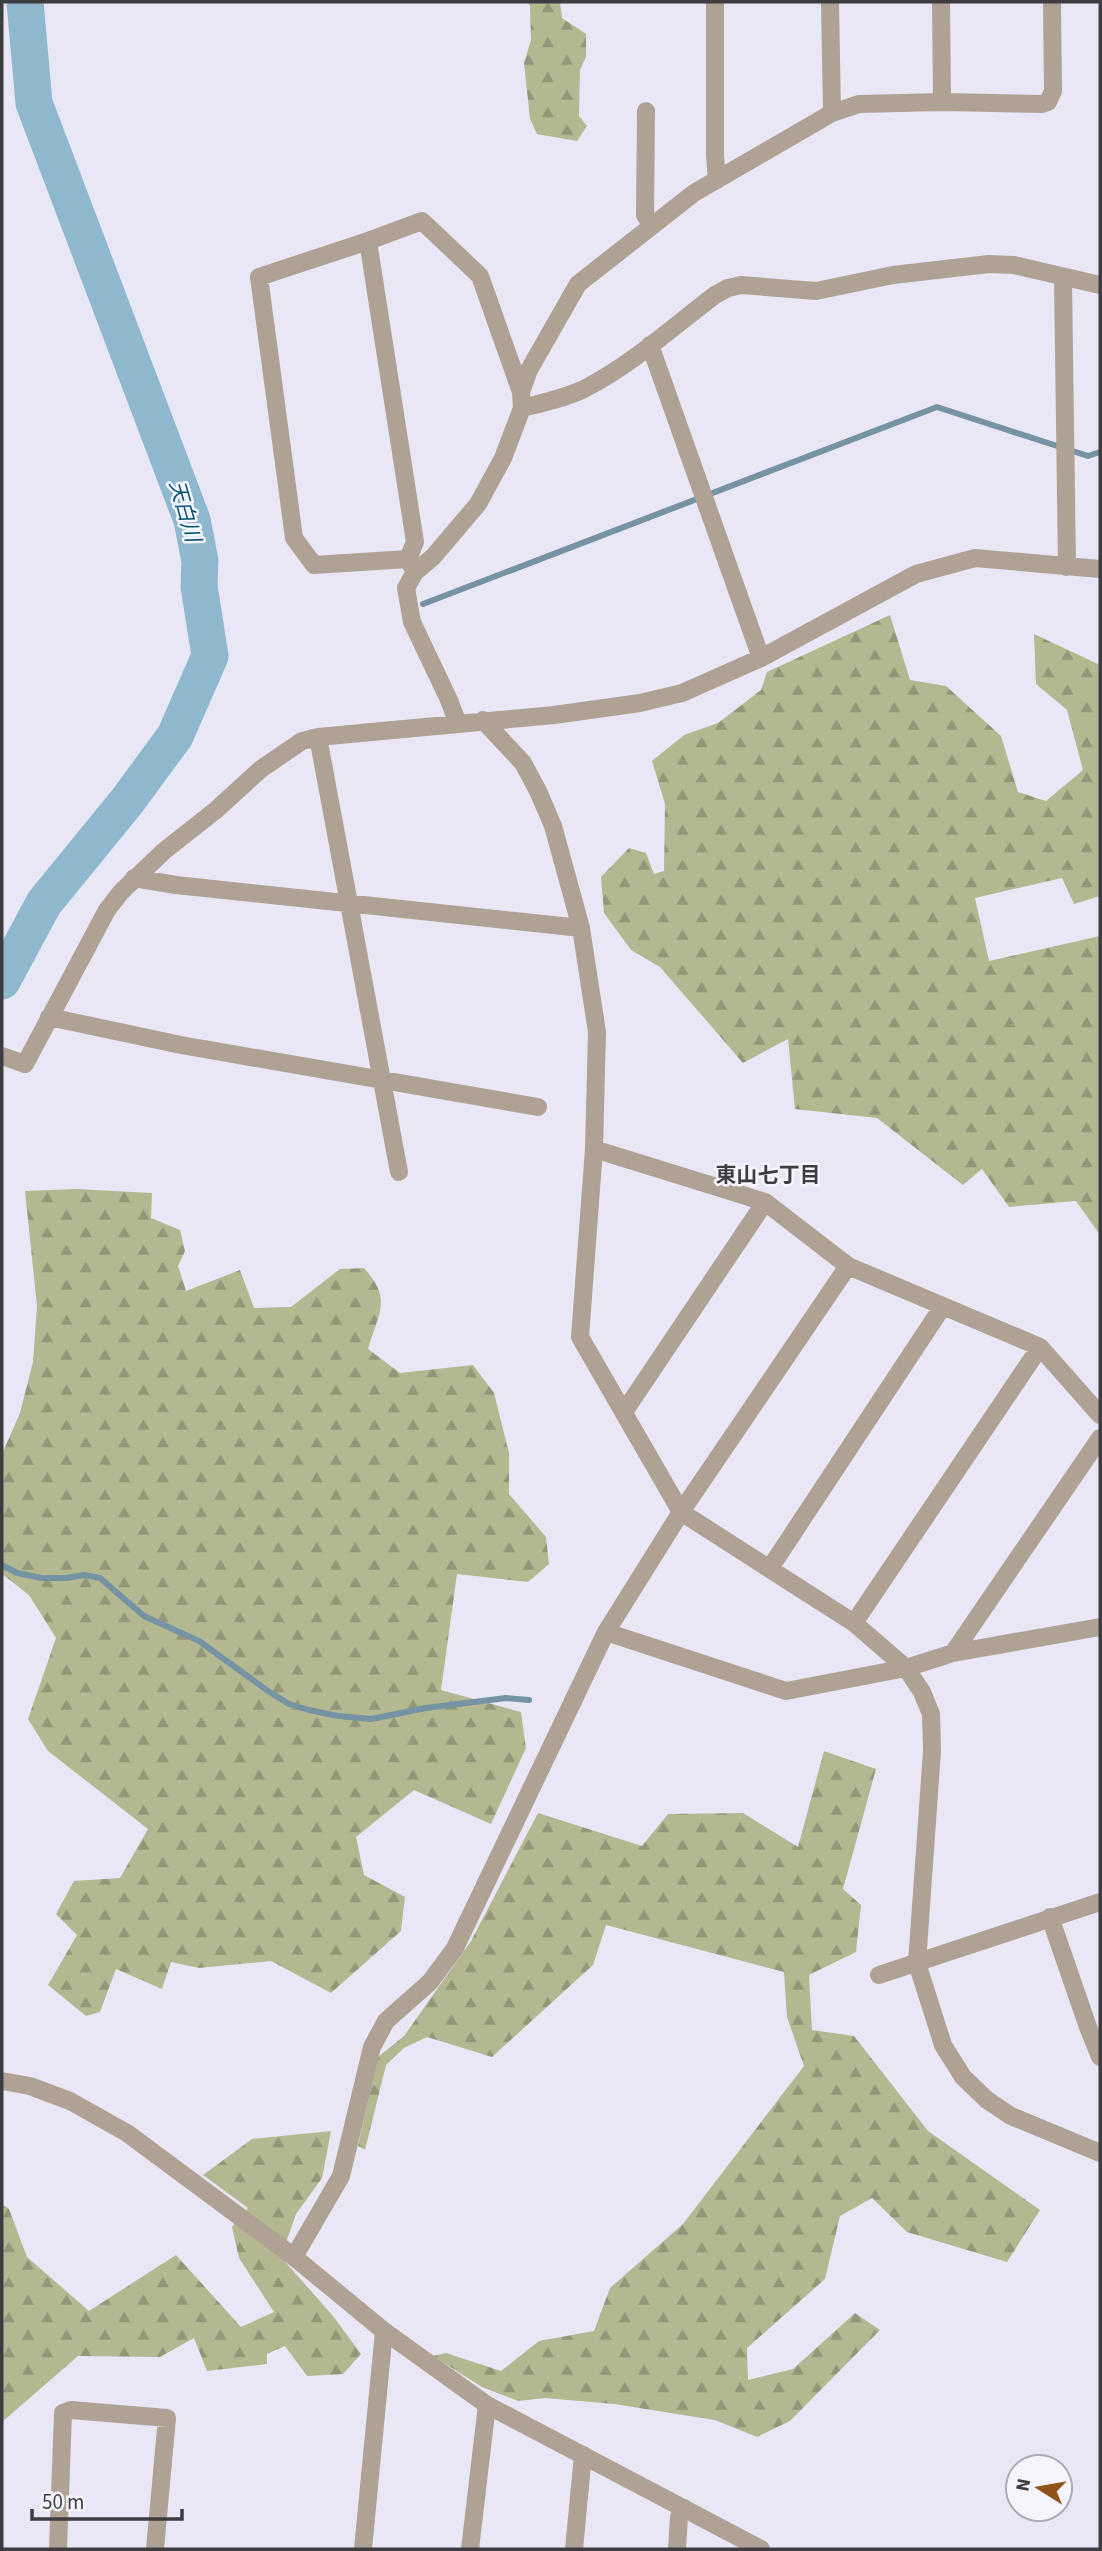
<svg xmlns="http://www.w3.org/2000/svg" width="1102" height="2551" font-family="'Source Sans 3','Noto Sans JP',sans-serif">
  <defs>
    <pattern id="forest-firs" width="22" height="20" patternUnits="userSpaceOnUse" patternTransform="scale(1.75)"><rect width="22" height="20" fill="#b3b891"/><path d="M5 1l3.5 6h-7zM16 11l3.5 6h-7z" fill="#939778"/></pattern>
  </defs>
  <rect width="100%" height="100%" fill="#e9e7f5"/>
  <!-- forest -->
  <path fill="url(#forest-firs)" d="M528,2H560L562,18L586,34V57L580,70L579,116L587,126L577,141L537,134L530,119L524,63L531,40L530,6Z
    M890,615L910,680L946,686L1001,736L1018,792L1046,801L1083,770L1067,710L1036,684L1034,634L1100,665V896L1074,904L1062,878L975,898L989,961L1100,936V1235L1076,1201L1009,1207L982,1169L963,1185L877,1118L795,1109L788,1039L743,1063L660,967L631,950L604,913L601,877L629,848L646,853L654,874L664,871L665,804L652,761L684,735L718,723L761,690L767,672Z
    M76,1189L152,1193L151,1218L180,1230L185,1251L178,1266L186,1291L240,1270L254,1308L291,1307L340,1269L364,1268C393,1300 378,1313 368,1349L400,1373L473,1365L494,1393L509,1453V1494L546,1537L549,1564L528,1582L457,1574L441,1690L521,1712L526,1748L491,1824L414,1790L356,1837L364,1875L405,1897L401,1931L331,1993L271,1961L199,1968L171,1962L162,1989L116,1969L100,2012L86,2016L48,1985L77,1935L56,1914L74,1881L120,1878L148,1829L48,1751L28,1719L56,1638L29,1595L2,1574V1454L20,1413L33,1362L37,1306L25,1191Z
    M824,1751L876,1769L843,1889L861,1905L856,1952L809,1975L812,2030L854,2036L928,2131L1040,2210L1007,2262L907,2232L872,2198L840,2216L825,2279L747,2348L748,2380L793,2369L855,2313L880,2330L790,2421L757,2437L715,2420L614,2404L545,2398L518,2401L482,2387L433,2356L446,2353L501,2371L539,2341L594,2331L610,2288L683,2224L804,2066L787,2017L784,1972L606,1925L593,1965L492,2057L427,2037L404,2048L386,2065L365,2150L358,2146L378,2057L404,2036L471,1941L538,1813L642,1846L668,1814L743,1813L798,1847Z
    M331,2131L322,2178L296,2214L281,2257L333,2316L361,2354L343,2374L307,2376L285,2346L267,2354V2364L207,2371L194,2338L160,2357L78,2356L2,2422V2204L9,2209L27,2257L89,2311L176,2255L241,2327L274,2312L239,2258L232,2227L248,2208L203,2175L252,2139Z"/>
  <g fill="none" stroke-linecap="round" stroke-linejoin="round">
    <!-- stream -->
    <path stroke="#7693a3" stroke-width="6" d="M423,604L937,407L1088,456L1100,452
      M2,1565L17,1573L42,1578H66L84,1575L100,1578L144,1616L199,1641L268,1691L289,1704L309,1710L338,1716L371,1719L426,1708L506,1698L529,1700"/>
    <!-- river -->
    <path stroke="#8eb8cd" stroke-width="37" d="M2,981L44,903L128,800L175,736L210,656L199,586L200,561L192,520L34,103L25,2"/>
    <!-- minor -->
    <path stroke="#afa295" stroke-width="18" d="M715,2V156L717,180
      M830,2L832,113
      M941,2L942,102
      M646,111L645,215L652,226
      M368,241L259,277L294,538L314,565L408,559
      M1063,278L1067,567
      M650,345L761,658
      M522,408C543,403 565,398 584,389C631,365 673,327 715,295L728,288L741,285L816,291L893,275L989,264L1014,265L1100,285
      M415,572L408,559L415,542L368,241L422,221L480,276L521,392
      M483,720L523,763L538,791L553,826L581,928L597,1032L594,1149L580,1337L681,1512L854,1623L906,1668L922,1692L931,1714L932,1751L917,1963L943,2045L963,2077L987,2100L1011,2116L1100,2153
      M458,724L449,700L412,622L406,588L415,572L433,557L478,504L503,458L522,408L521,392L529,370L578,284L694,193L832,113L859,104L942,102L1042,104L1048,102L1053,91L1052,2
      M318,737L399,1172
      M134,878L176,885L581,928
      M49,1017L181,1045L538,1107
      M2,1056L25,1064L107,910L121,892L164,851L216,810L261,769L302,741L318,737L554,715L640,703L682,693L761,658L916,574L975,558L1100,569
      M594,1149L765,1202L848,1266L1040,1347L1100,1415
      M624,1412L765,1202
      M770,1568L943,1306
      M854,1623L1040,1347
      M606,1632L786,1691L906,1668L953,1653L1100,1627
      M953,1653L1100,1438
      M1050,1917L1088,2027L1100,2057
      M2,2081L30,2086L70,2101L127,2133L294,2257L384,2331L363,2549
      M294,2257L341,2176L372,2047L386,2021L430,1982L455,1948L606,1632L681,1512L848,1266
      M58,2549L63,2413L71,2410L167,2418L155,2549
      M470,2549L487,2405
      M574,2549L583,2455
      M677,2549L679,2517L684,2508"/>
    <!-- tertiary -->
    <path stroke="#afa295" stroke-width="18" d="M879,1975L1100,1902
      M384,2331L487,2405L761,2549"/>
  </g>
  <g text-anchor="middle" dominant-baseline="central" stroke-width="5" stroke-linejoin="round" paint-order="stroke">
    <!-- water labels -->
    <g font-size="21" font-style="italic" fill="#025573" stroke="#f6f5fe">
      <text transform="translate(185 511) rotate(74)">天白川</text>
    </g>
    <!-- neighbourhood labels -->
    <g font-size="21" font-weight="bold" fill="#3d3c41" stroke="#f6f5fe">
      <text x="768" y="1175">東山七丁目</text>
    </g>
  </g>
  <!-- border -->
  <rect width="1102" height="2551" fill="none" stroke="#3d3c41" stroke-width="7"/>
  <!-- north arrow -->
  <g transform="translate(1039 2488) rotate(281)"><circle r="33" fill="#f6f5fe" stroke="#acabb2" stroke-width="2"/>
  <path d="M0-5L12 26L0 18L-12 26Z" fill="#915219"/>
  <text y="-10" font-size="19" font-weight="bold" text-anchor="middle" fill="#3d3c41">N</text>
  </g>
  <!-- scale -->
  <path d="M32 2509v10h150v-10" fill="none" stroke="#3d3c41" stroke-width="3.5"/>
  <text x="42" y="2509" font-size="21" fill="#3d3c41" stroke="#f6f5fe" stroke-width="5" paint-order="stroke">50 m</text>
</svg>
